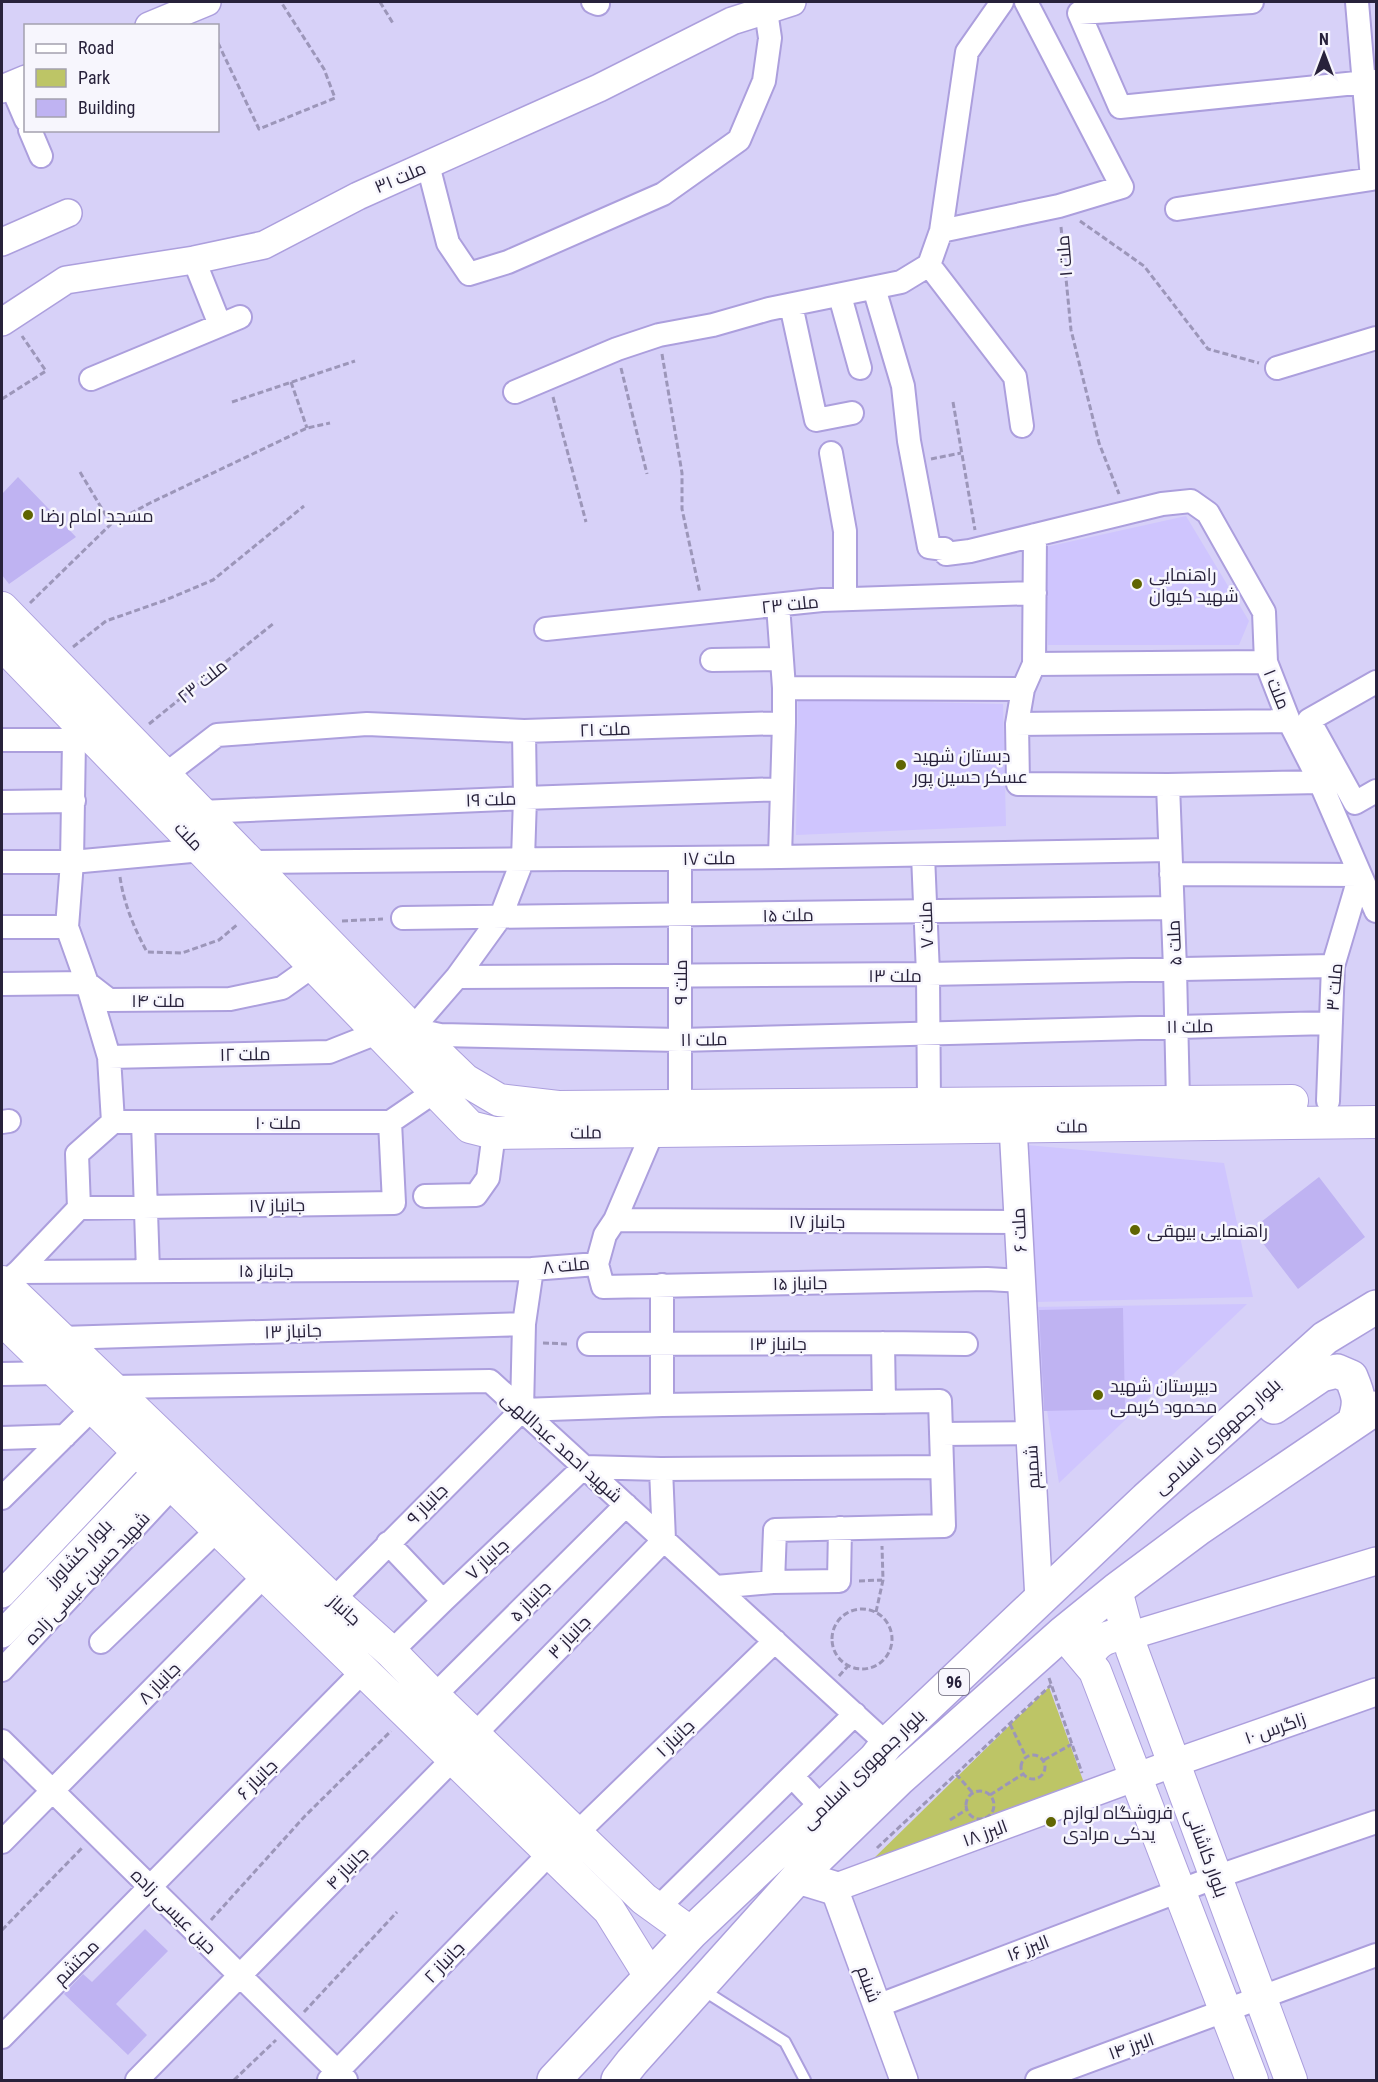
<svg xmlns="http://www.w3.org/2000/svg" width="1378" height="2082" font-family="'Roboto Condensed',Cairo,sans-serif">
  <rect width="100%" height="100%" fill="#d7d1f8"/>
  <!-- built -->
  <path fill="#cfc5fe" d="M1186,516L1249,621L1239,645H1048L1046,547Z
    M798,699L1003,704L1006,826L796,835Z
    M1027,1145L1224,1163L1253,1297L1035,1302Z
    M1247,1304L1059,1483L1030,1307Z"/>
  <!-- green -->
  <path fill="#bdc566" d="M1049,1687L1084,1783L870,1862Z"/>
  <!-- building -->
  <path fill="#bfb3f2" d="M18,477L76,537L9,584L2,575V494Z
    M1319,1177L1365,1237L1298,1289L1252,1229Z
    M1123,1308L1125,1409L1044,1411L1039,1310Z
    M145,1929L168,1951L116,2004L147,2035L128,2055L64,1994L83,1974L92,1982Z"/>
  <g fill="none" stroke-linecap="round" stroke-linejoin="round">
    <defs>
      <path id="service" d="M703,1990L785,2042L805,2080"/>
      <path id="minor" d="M593,2L598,4
        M1252,2L1079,13L1120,107L1376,81
        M11,85L26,120
        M30,130L41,156
        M428,165L448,243L469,274L508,262L663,194L739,140L764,81L770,38L766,11
        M1177,209L1372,179L1357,2
        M941,231L1059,206L1122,187L1026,2
        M194,260L220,325
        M929,265L1015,377L1022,426
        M874,288L903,386L909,441L929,547L944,549L946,554L970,551L1162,504L1191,501L1208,513L1264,612L1266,662L1289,721L1320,782L1376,911
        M840,296L860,368
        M791,305L816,420L852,413
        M1277,368L1376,338
        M91,379L240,317
        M515,392L617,349L659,335L713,325L769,309L901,282L929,265L941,231L967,52L1002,2
        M831,453L845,531V599
        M1035,535L1034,664L1023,689L1017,724L1018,784L1168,785L1320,782
        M778,605L784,688
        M546,629L822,600L1035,593
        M712,660L781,659
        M1034,664L1266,662
        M1376,682L1309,720L1355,803L1376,791
        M1017,724L1289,721
        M524,731L525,798L523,859L501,916L457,977L412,1029L440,1035L680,1040L1331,1023
        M2,740H74
        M165,775L217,735L367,724L524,731L784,723V688L1023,689
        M1168,785L1175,969L1178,1101
        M2,802L74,801
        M201,812L525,798L782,789
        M923,855L928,974L929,1104
        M780,857L784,723
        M680,858V1106
        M2,862H72L202,850
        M248,862L780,857L1170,850
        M1171,874L1360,875L1333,966L1328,1101
        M403,918L1172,908
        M2,927H67
        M457,977L928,974L1333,966
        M2,984L87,983L109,1000L230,999L282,988L313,966
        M109,1057L329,1052L377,1033
        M2,1122L9,1121
        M113,1122H390L434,1092
        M143,1122L148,1271
        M425,1196L476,1195L488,1178L494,1133
        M79,1208L394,1203L390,1122
        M615,1220L1018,1222
        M597,1264L603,1287L987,1279L1021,1281
        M18,1272L79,1208L77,1154L113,1122L109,1057L87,983L67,927L72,862L74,740L88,731
        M12,1277L18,1272L532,1269
        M61,1338L524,1324
        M883,1343L884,1402
        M589,1344L883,1343L966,1344
        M2,1374L57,1373
        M112,1387L490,1381L887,1744
        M662,1405V1285
        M522,1410L662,1405L940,1401L944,1526L775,1530L773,1582L716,1587
        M522,1410L524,1324L532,1269L597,1264L605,1235L615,1220L653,1131
        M941,1434L1030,1433
        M2,1438L65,1436
        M2,1498L93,1408
        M388,1543L443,1601
        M773,1582L839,1581L840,1528
        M333,1600L522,1410
        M101,1642L218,1529
        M391,1652L443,1601L584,1467L661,1469L942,1467
        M2,1670L173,1486
        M434,1696L626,1505
        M2,1741L346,2080
        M792,1776L823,1809
        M576,1834L775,1641
        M2,1842L265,1575
        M657,1909L855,1714
        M877,2006L1216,1877L1376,1822
        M2,2037L363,1671
        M137,2080L453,1759L474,1735L664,1540L661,1469
        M329,2080L550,1853
        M1037,2080L1376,1955"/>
      <path id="tertiary" d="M149,26L207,2
        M2,89L26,79
        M2,242L68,213
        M2,322L66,280L194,260L264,245L358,196L599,88L732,21L792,2
        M1013,1126L1039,1600
        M2,1594L137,1451
        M2,1634L157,1471
        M1129,1636L1376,1561
        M904,2080L834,1888L1174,1763L1376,1692"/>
      <path id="secondary" d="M2,608L412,1029L465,1080L499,1100L558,1107L1292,1101
        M2,644L470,1127L494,1133L1376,1122
        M2,1282L333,1600L391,1652L434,1696L644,1899L691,1933
        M2,1319L609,1910L650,1976
        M1116,1590L1132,1650L1291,2080
        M1063,1633L1095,1671L1252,2080
        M1087,1661C1093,1641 1109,1633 1129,1636"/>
      <path id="primary" d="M1274,1407L1321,1375L1337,1371L1351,1377C1359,1396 1361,1402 1354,1422
        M798,1877L834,1888
        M554,2080L691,1933L875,1759L887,1744L1146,1499L1325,1338L1376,1307
        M618,2080L632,2062L798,1877L899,1779L1063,1633L1116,1590L1199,1528L1376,1408"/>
    </defs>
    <!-- service casing -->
    <use href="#service" stroke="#ac9fdd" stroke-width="14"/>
    <!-- minor casing -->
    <use href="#minor" stroke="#ac9fdd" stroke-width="26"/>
    <!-- tertiary casing -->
    <use href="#tertiary" stroke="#ac9fdd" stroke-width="30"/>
    <!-- secondary casing -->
    <use href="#secondary" stroke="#ac9fdd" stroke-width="34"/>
    <!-- primary casing -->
    <use href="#primary" stroke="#ac9fdd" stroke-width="36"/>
    <!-- path -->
    <path stroke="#9c96b9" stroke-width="3" stroke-dasharray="6 3" stroke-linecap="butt" d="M380,2L394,25
      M218,43L259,129L335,98L324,69L281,2
      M1080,221L1144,266L1208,349L1259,363
      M1061,227L1071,330L1099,443L1119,494
      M662,354L682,473V509L700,593
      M621,368L647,474
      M291,382L307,428
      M553,397L586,522
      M2,399L46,371L22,336
      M232,402L355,361
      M953,402L975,530
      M931,459L961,453
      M80,472L111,524
      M30,603L111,524L150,503L307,428L330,423
      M73,647L106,621L163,601L213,580L304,506
      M149,724L274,623
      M120,877C124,904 134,928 147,952L182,953L219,940L238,924
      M342,921L383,919
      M543,1343L570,1344
      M859,1581L882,1580
      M832 1639a30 30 0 1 1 60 0a30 30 0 1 1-60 0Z
      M876,1612L883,1580L882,1546
      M839,1676L848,1666
      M1049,1678L1082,1773
      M1010,1724L1026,1757
      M1021 1767a12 12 0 1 1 24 0a12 12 0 1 1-24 0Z
      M1044,1760L1072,1744
      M956,1774L972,1792
      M966 1805a14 14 0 1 1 28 0a14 14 0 1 1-28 0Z
      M990,1795L1023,1774
      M950,1820L966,1810
      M877,1848L1051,1685
      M211,1920L305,1816L391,1731
      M2,1930L82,1848
      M304,2012L397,1912
      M234,2080L276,2040"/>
    <!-- service -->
    <use href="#service" stroke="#fff" stroke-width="10"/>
    <!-- minor -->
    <use href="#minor" stroke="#fff" stroke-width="22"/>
    <!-- tertiary -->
    <use href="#tertiary" stroke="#fff" stroke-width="27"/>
    <!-- secondary -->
    <use href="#secondary" stroke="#fff" stroke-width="32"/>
    <!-- primary -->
    <use href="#primary" stroke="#fff" stroke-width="33"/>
  </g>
  <!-- markers -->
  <g fill="#606501" stroke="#f7f6fd" stroke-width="2">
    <circle cx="28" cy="515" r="6"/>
    <circle cx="1137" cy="584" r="6"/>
    <circle cx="901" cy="765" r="6"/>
    <circle cx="1135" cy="1230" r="6"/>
    <circle cx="1098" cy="1395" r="6"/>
    <circle cx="1051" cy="1822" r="6"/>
  </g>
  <g text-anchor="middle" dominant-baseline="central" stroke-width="5" stroke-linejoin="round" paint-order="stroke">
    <!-- shield labels -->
    <rect fill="#f7f6fd" stroke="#666275" stroke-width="1.5" x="939" y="1669" width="30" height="26" rx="4.5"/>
    <g font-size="16" font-weight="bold" fill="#28223b">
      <text x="954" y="1682">96</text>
    </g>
    <!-- street labels -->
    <g font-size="18" fill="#28223b" stroke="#f7f6fd">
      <text transform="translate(400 177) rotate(-23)">ملت ۳۱</text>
      <text transform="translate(1064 256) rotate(-95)">ملت ۱</text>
      <text transform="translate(790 604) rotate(-6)">ملت ۲۳</text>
      <text transform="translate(202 681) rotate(-39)">ملت ۲۳</text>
      <text transform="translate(1277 689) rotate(68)">ملت ۱</text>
      <text transform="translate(605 729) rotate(-2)">ملت ۲۱</text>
      <text transform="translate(491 799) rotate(-2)">ملت ۱۹</text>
      <text transform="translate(189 836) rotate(46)">ملت</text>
      <text transform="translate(709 858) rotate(-1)">ملت ۱۷</text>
      <text transform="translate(788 915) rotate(-1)">ملت ۱۵</text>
      <text transform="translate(926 925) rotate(-92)">ملت ۷</text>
      <text transform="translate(1174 943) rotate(-93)">ملت ۵</text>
      <text x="895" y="975">ملت ۱۳</text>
      <text transform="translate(680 982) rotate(-90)">ملت ۹</text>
      <text transform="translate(1334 987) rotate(-85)">ملت ۳</text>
      <text x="158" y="1000">ملت ۱۴</text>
      <text transform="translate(1190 1026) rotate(-1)">ملت ۱۱</text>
      <text transform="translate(704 1039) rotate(-1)">ملت ۱۱</text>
      <text transform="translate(245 1054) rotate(-1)">ملت ۱۲</text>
      <text x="278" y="1122">ملت ۱۰</text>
      <text transform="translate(1072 1126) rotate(-1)">ملت</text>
      <text transform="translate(586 1132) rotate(-1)">ملت</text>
      <text transform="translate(277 1205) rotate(-1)">جانباز ۱۷</text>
      <text x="817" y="1221">جانباز ۱۷</text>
      <text transform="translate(1019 1230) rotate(-93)">ملت ۶</text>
      <text transform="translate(566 1265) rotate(-6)">ملت ۸</text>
      <text x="266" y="1270">جانباز ۱۵</text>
      <text transform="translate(800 1283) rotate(-1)">جانباز ۱۵</text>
      <text transform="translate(293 1331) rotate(-2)">جانباز ۱۳</text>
      <text x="778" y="1343">جانباز ۱۳</text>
      <text transform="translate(1217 1436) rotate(-42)">بلوار جمهوری اسلامی</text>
      <text transform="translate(562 1447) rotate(42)">شهید احمد عبداللهی</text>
      <text transform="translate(1032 1467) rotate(-93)">شمیم</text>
      <text transform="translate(427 1504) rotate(-45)">جانباز ۹</text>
      <text transform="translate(79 1553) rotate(-46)">بلوار کشاورز</text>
      <text transform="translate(487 1559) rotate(-43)">جانباز ۷</text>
      <text transform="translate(87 1578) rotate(-47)">شهید حسین عیسی زاده</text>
      <text transform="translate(530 1601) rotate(-45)">جانباز ۵</text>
      <text transform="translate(345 1610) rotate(42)">جانباز</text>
      <text transform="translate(569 1637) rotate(-46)">جانباز ۳</text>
      <text transform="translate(159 1683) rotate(-45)">جانباز ۸</text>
      <text transform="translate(1275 1728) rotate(-19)">زاگرس ۱۰</text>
      <text transform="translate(675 1738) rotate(-44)">جانباز ۱</text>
      <text transform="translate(863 1769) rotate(-44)">بلوار جمهوری اسلامی</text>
      <text transform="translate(257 1779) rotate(-45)">جانباز ۶</text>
      <text transform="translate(985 1833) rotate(-20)">البرز ۱۸</text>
      <text transform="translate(1207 1853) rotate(70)">بلوار کاشانی</text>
      <text transform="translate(347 1868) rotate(-46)">جانباز ۴</text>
      <text transform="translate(174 1911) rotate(45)">حین عیسی زاده</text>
      <text transform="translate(1028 1948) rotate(-21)">البرز ۱۶</text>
      <text transform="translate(76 1962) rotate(-45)">محتشم</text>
      <text transform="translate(444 1962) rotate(-46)">جانباز ۲</text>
      <text transform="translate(869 1984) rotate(70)">شبنم</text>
      <text transform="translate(1131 2046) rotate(-20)">البرز ۱۴</text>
    </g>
    <!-- poi labels -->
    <g font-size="18" fill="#28223b" stroke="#f7f6fd" text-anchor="start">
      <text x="40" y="515">مسجد امام رضا</text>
      <text x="1149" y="574">راهنمایی<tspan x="1149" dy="21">شهید کیوان</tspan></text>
      <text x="913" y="755">دبستان شهید<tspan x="913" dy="21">عسکر حسین پور</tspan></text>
      <text x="1147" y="1230">راهنمایی بیهقی</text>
      <text x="1110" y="1385">دبیرستان شهید<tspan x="1110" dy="21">محمود کریمی</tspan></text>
      <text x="1063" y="1812">فروشگاه لوازم<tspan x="1063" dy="21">یدکی مرادی</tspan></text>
    </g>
  </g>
  <!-- border -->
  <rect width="1378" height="2082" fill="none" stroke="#28223b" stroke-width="6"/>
  <!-- legend -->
  <rect x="24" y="24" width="195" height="108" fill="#f7f6fd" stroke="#a4a1af" stroke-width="1.5"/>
  <rect x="36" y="44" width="30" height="9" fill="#ffffff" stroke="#a4a1af" stroke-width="1.5"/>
  <text x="78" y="54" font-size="18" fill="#28223b">Road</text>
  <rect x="36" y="69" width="30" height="18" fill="#bdc566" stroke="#a4a1af" stroke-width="1.5"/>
  <text x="78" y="84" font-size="18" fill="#28223b">Park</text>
  <rect x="36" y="99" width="30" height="18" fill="#bfb3f2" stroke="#a4a1af" stroke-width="1.5"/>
  <text x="78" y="114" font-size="18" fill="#28223b">Building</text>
  <!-- north arrow -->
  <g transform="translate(1324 54)" stroke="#f7f6fd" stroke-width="4.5" paint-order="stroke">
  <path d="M0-4.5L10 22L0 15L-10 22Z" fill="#28223b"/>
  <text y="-9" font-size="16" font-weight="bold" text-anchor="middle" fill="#28223b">N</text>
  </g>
</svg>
